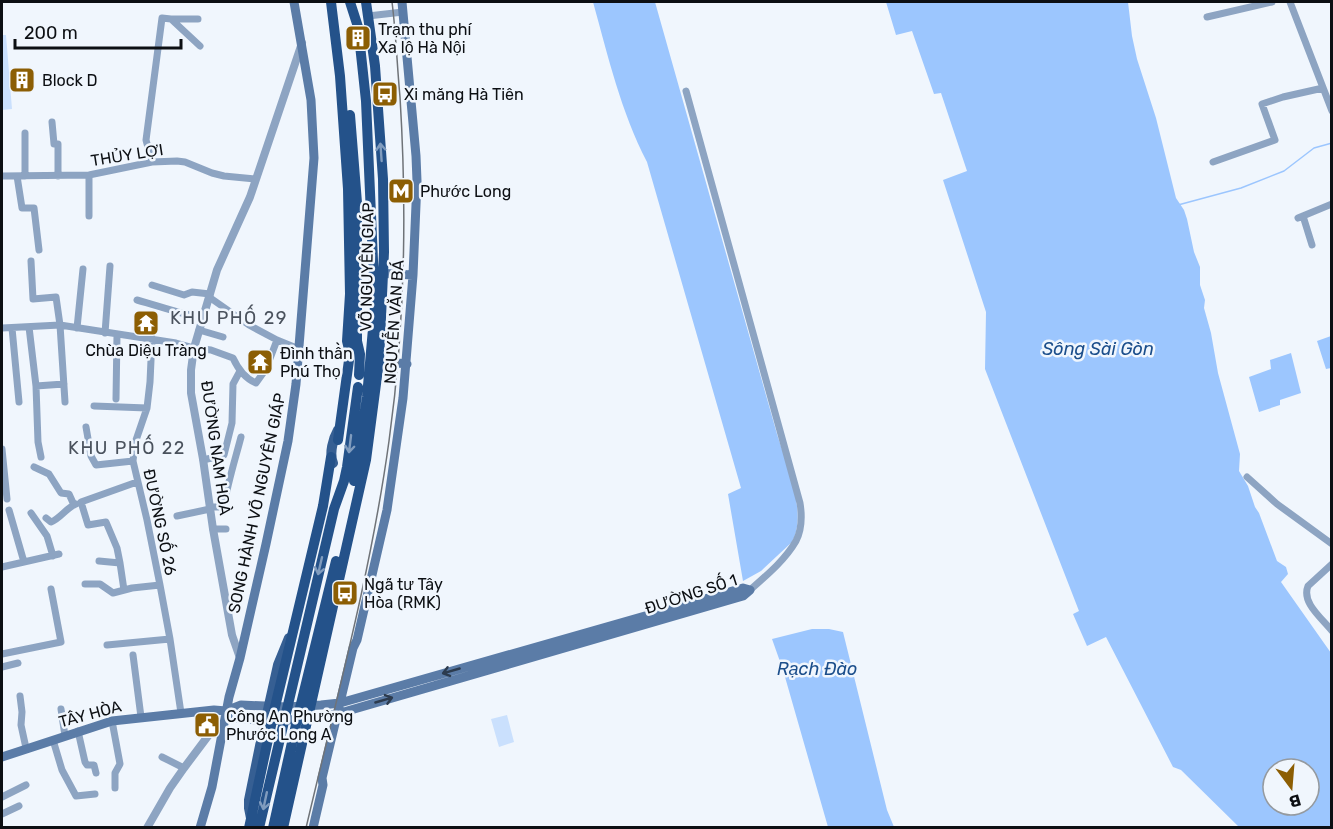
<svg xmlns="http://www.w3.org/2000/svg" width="1333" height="829" font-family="Rubik,sans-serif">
  <rect width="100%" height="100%" fill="#f0f6fd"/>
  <!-- green -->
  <path fill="#cae0fd" d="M2,35H6L12,109L2,110Z
    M507,715L514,742L499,747L491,719Z"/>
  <!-- water -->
  <path fill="#9cc6fe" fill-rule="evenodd" d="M593,2H655L777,434C786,464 808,513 792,542L761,571L743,581L728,494L741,488L647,162C621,112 608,56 593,2Z
    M886,2H1128L1132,36L1137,59L1156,118L1176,198L1184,210L1187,219L1194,252L1200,267V285L1205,300L1204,308L1211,333L1218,373L1240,454L1239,471L1248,486L1255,507L1259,513L1277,561L1286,567L1288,574L1281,582L1331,653V827H1239L1181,770L1173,767L1106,637L1087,646L1073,614L1079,611L985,369L986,312L943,180L967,171L941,93L934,94L912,31L896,35ZM1273,769H1309V805H1273Z
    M1331,336V368L1326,369L1317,341Z
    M1291,353L1301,393L1280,400V405L1259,412L1249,377L1271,369L1270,360Z
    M812,629H829L843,632L887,810L894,827H828L783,670L772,639Z"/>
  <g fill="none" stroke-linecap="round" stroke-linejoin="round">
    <!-- stream -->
    <path stroke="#9cc6fe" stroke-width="1.5" d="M1178,205L1241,188L1284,171L1314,148L1332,143"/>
    <!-- minor -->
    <path stroke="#8da4c2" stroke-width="7" d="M1290,2L1332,111
      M368,16L403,12
      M1207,17L1272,2
      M171,19H198
      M686,91L800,503C802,515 802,529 796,541C785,560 767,575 750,590
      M52,122L54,144H58V176
      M152,162L146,140L162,18L171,19L200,46
      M1213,162L1275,140L1262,104L1283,97L1323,88
      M2,176L89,175L152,162L177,161L185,162L212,173L224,176L255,179
      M17,176L22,208H34L39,250
      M25,176V133
      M89,216V175
      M1303,216L1312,245
      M1298,218L1332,204
      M31,261L33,299L56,297L60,325L65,402
      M152,285L184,295L192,292L210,294
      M209,297L249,325L277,340L299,349
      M137,300C159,306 180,314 203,318
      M29,327L36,386L38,442L41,457
      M2,328L60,325L176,343L194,348L211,350L233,358C238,369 244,378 256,383L266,369L277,340
      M12,328L19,402
      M77,328L83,269
      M199,330L223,337
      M105,333L110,266
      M152,338L150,382L147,408L135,443L133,461L147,520L160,585L170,639L181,713
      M36,386L64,384
      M116,399L117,335
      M94,406L147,408
      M86,427L91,456L96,465L133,461
      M2,449L7,499
      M203,460L224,455L232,423L233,384L240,371
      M34,467L49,474L61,493L69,494L74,505
      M1247,477L1277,504L1332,544
      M210,507H222L224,505C228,482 235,460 241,437
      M9,510L24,562
      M31,513L47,536L53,556
      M177,516L210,509
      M46,518L51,522C61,518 66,508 76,504
      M213,529H226
      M99,561L120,563L117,548L106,522L88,525L81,502L137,482
      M120,563L124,590
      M1332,564L1308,586C1301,603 1323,619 1332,631
      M2,567L59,554
      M85,584H100L113,593L132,588L160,585
      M107,645L170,639
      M2,654L61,642L51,589
      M133,655L141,717
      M2,667L18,663
      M20,696L22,712L21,725L26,748
      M61,709L65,736
      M112,721L120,764L115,773V788
      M78,731L85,762L87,765H94L96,773
      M53,740L62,770L76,796L95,794
      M162,757L184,768
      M2,797L26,785
      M2,814L19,806"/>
    <!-- tertiary -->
    <path stroke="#8da4c2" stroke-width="8" d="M240,658L232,635L213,529L203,459L191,393V370L194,348L217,270L250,197L302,43
      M147,828L170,788L184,768L211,732L224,723"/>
    <!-- secondary -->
    <path stroke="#5b7ca7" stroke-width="9" d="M376,273L413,275
      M379,361L407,364
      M226,711L241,705L287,707L321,705L340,703L743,588L750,590
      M2,757L112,721L214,710L226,711L238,718L265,721L307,719L337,714L743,596L750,590
      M200,828L212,787L229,697L240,658L266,544L288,441L296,384L314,158L311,100L294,2
      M313,828L323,785L322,778L353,648L357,640L387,510L403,398L413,275L417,181L416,156L402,2"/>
    <!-- primary -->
    <path stroke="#365f93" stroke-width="10" d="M333,463C329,453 333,439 338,430
      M251,818L249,808V800L261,741L278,665L289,638"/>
    <!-- trunk -->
    <path stroke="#24528a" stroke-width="10" d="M331,2L340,76L348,189L350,294L347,341L350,353L338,440
      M350,2L359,30
      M350,115L357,203V341L360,354L359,375
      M354,481L367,397L375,306L366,101L360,45
      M249,828L275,707L323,506L331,457
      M259,828L334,509L344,481L347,467L358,387
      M273,828L297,720L336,561
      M283,828L366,460L379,361L384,252L383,179L375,66L366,2"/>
    <!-- rail -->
    <path stroke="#6f7378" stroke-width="1.5" d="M306,828C336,700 371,572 389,441C405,327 407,211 400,97C397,65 396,33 392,2"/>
  </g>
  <!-- one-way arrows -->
  <defs><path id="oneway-shaft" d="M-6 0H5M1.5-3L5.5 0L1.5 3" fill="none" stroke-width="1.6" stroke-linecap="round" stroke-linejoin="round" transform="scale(1.5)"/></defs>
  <g stroke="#809cbe">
    <use href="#oneway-shaft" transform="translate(381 152) rotate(-94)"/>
    <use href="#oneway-shaft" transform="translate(350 444) rotate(97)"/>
    <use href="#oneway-shaft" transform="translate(320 566) rotate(103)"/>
    <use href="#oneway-shaft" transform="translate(265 801) rotate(102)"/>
  </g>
  <g stroke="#2c3b4e">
    <use href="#oneway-shaft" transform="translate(451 671) rotate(164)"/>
    <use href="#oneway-shaft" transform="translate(384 700) rotate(-16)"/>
  </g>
  <!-- icons -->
  <defs>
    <symbol id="building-square" viewBox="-11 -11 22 22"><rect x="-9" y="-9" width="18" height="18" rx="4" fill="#8c5e04" stroke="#f0f6fd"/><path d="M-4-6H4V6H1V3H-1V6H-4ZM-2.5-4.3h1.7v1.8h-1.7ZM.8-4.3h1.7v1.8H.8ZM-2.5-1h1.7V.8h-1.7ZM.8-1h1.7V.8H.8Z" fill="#fff"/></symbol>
    <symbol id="bus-square" viewBox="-11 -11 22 22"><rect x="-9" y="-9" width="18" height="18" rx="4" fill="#8c5e04" stroke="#f0f6fd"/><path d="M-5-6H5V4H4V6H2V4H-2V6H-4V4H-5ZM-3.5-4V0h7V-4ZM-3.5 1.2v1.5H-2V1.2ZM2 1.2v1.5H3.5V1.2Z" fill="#fff"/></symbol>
    <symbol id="metro-square" viewBox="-11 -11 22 22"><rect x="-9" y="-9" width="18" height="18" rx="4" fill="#8c5e04" stroke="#f0f6fd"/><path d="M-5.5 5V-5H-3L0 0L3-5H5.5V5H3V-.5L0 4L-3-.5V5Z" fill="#fff"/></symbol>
    <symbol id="temple-square" viewBox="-11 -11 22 22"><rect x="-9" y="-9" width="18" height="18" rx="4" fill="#8c5e04" stroke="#f0f6fd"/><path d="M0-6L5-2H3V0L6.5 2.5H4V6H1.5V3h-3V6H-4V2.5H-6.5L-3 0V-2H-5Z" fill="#fff"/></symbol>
    <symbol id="civic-square" viewBox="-11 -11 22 22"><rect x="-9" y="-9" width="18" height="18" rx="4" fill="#8c5e04" stroke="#f0f6fd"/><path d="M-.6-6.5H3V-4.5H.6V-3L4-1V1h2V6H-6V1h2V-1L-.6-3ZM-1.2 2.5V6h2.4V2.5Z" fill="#fff"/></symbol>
  </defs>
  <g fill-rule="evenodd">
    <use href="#building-square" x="343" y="23" width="30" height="30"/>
    <use href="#building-square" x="7" y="65" width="30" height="30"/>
    <use href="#bus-square" x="370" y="79" width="30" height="30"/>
    <use href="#metro-square" x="386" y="176" width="30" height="30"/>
    <use href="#temple-square" x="131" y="308" width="30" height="30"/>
    <use href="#temple-square" x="245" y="347" width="30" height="30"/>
    <use href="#bus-square" x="330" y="578" width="30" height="30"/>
    <use href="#civic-square" x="192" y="710" width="30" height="30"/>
  </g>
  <g text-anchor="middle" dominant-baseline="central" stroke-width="5" stroke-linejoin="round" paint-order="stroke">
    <!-- poi labels -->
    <g font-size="16" fill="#0c0f13" stroke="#f0f6fd" text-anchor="start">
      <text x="378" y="29">Trạm thu phí<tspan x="378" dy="18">Xa lộ Hà Nội</tspan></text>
      <text x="42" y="80">Block D</text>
      <text x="404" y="94">Xi măng Hà Tiên</text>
      <text x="420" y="191">Phước Long</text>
      <text x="146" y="350" text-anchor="middle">Chùa Diệu Tràng</text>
      <text x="280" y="353">Đình thần<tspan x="280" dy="18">Phú Thọ</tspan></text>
      <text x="364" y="584">Ngã tư Tây<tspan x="364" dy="18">Hòa (RMK)</tspan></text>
      <text x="226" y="716">Công An Phường<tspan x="226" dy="18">Phước Long A</tspan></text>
    </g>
    <!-- street labels -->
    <g font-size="16" fill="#0c0f13" stroke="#f0f6fd">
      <text transform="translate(127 155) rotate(-9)">THỦY LỢI</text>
      <text transform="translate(367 267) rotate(-89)">VÕ NGUYÊN GIÁP</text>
      <text transform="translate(394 322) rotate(-86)">NGUYỄN VĂN BÁ</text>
      <text transform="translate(216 448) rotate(82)">ĐƯỜNG NAM HOÀ</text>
      <text transform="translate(257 503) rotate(-78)">SONG HÀNH VÕ NGUYÊN GIÁP</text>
      <text transform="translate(160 522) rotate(78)">ĐƯỜNG SỐ 26</text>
      <text transform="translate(691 594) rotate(-18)">ĐƯỜNG SỐ 1</text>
      <text transform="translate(90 714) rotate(-15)">TÂY HÒA</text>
    </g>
    <!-- neighbourhood labels -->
    <g font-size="18" letter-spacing="1.5" fill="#4a525d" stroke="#f0f6fd">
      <text x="229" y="318">KHU PHỐ 29</text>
      <text x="127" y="448">KHU PHỐ 22</text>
    </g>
    <!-- water labels -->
    <g font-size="18" font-style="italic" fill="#1b4e8b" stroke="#f0f6fd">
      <text x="1098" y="349">Sông Sài Gòn</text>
      <text x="817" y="669">Rạch Đào</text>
    </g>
  </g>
  <!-- border -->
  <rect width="1333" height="829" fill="none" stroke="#0c0f13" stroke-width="6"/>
  <!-- north arrow -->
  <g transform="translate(1291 787) rotate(164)"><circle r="28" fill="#f0f6fd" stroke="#959a9f" stroke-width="1.5"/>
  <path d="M0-4.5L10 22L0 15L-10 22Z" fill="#8c5e04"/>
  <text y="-9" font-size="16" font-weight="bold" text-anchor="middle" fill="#0c0f13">B</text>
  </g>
  <!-- scale -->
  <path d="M15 39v9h166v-9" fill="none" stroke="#0c0f13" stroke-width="3"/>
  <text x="24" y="39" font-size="18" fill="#0c0f13" stroke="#f0f6fd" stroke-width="4.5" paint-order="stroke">200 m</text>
</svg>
